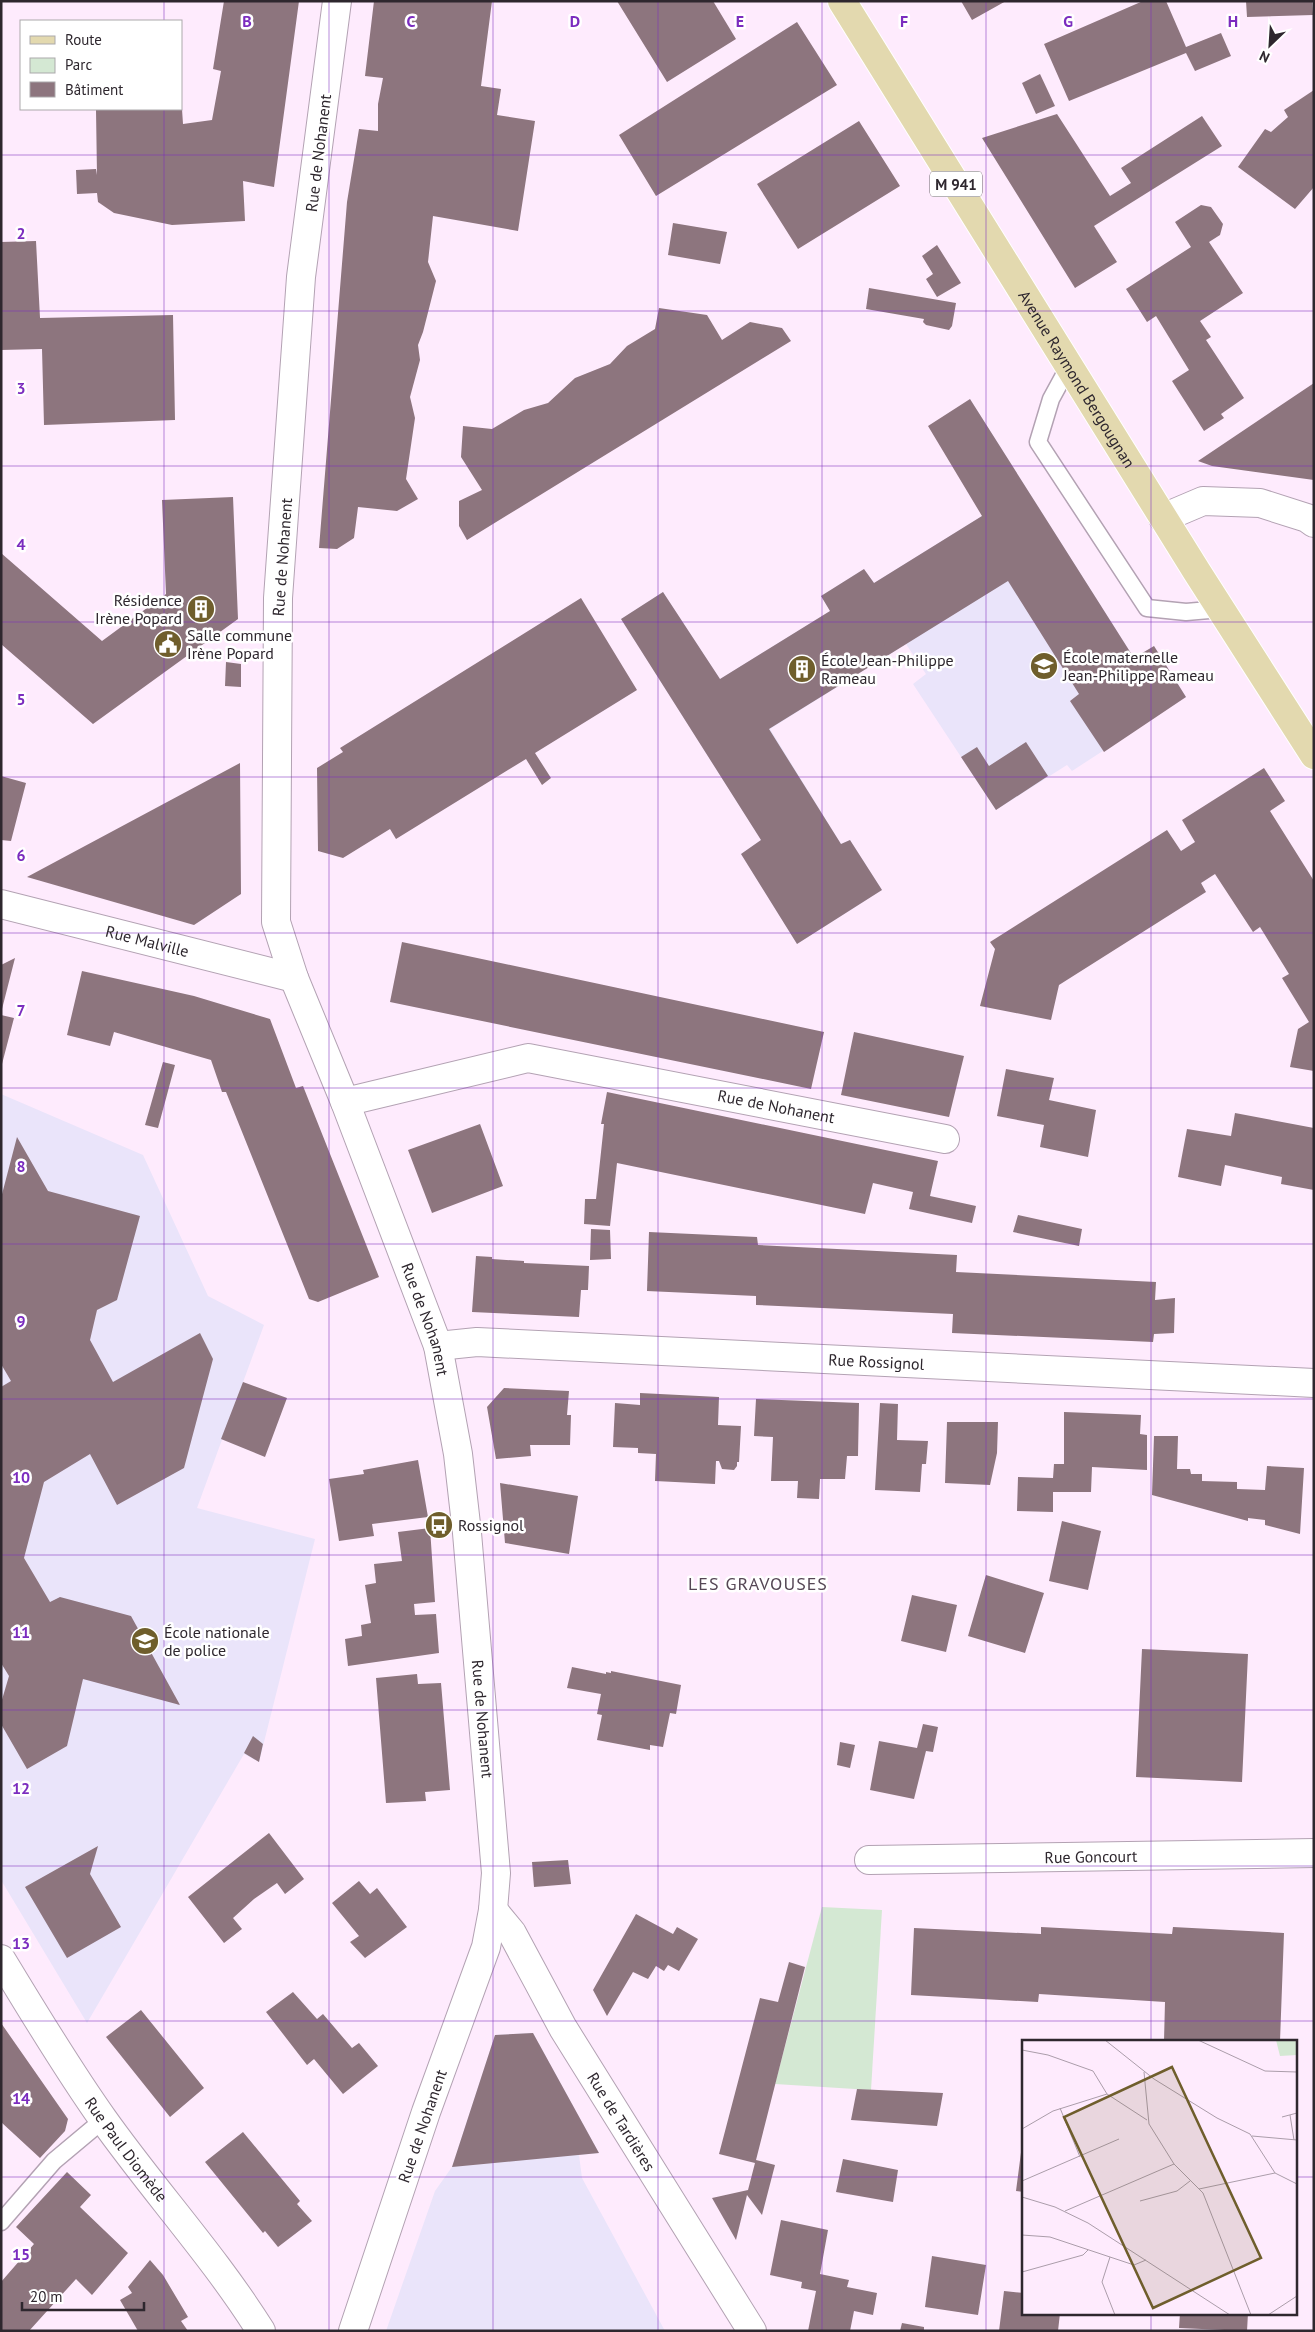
<svg xmlns="http://www.w3.org/2000/svg" width="1315" height="2332" font-family="'PT Sans',sans-serif">
  <rect width="100%" height="100%" fill="#feebfd"/>
  <!-- education -->
  <path fill="#eae4fa" d="M970,399L1134,658L1154,646L1186,697L1072,771L1067,765L996,810L913,684L926,674L906,644L770,729L841,844L850,840L882,890L797,944L741,854L761,840L621,619L663,592L720,679L830,611L821,596L864,569L874,583L982,516Z
    M1,1094L143,1155L208,1296L264,1325L197,1508L315,1539L259,1762L244,1754L87,2023L1,1880Z
    M533,2033L599,2153L579,2155L582,2178L665,2331H386L435,2191L452,2167L495,2035Z"/>
  <!-- green -->
  <path fill="#d4e8d3" d="M822,1907L882,1910L871,2090L775,2084Z"/>
  <!-- building -->
  <path fill="#8d757e" d="M224,1H299L274,187L243,181L245,221L172,225L114,213L98,202L97,193L77,194L76,170L96,169L97,175L96,110L182,109L183,124L212,120L221,71L213,69Z
    M374,1H492L481,86L501,89L497,115L535,121L518,231L433,216L428,262L436,281L423,332L418,345L420,360L410,397L415,418L406,479L418,499L397,511L358,507L354,538L337,549L319,548L347,202L359,129L378,131V104L383,78L365,76Z
    M617,1H713L736,39L667,82Z
    M961,1H1006L972,20Z
    M1143,1H1166L1186,47L1221,33L1231,56L1195,71L1186,53L1069,101L1044,44Z
    M1246,1H1312L1313,15L1247,17Z
    M797,22L837,85L656,196L619,135Z
    M1040,74L1055,106L1036,114L1022,83Z
    M1314,90V187L1295,209L1238,167L1265,129L1271,132L1288,117L1284,110Z
    M1057,114L1110,196L1131,183L1121,168L1202,116L1222,146L1094,226L1117,262L1075,288L982,138Z
    M859,121L900,186L798,249L757,184Z
    M1201,205L1211,207L1223,224L1220,235L1209,242L1243,293L1200,321L1211,337L1206,340L1244,398L1221,414L1224,418L1204,431L1172,381L1189,370L1156,316L1147,322L1126,289L1191,247L1175,222Z
    M673,223L727,232L720,264L668,255Z
    M36,241L40,318L173,315L175,420L44,425L42,349L1,350V242Z
    M937,245L961,283L937,297L926,279L933,274L922,256Z
    M869,288L956,303L952,326L949,330L926,325L923,322L924,319L866,309Z
    M659,308L707,315L722,340L750,322L782,328L791,341L467,540L459,526V501L482,490L461,457L463,426L492,429L524,410L548,403L575,378L610,364L627,346L655,329Z
    M1314,383V480L1212,466L1198,461Z
    M970,399L1134,658L1154,646L1186,697L1104,752L1070,701L1079,694L1008,581L769,729L841,844L850,840L882,890L797,944L741,854L761,840L621,619L663,592L720,679L830,611L821,596L864,569L874,583L982,516L928,426Z
    M233,497L238,619L93,724L1,644V553L102,641L166,594L162,500Z
    M581,598L637,690L535,753L551,778L542,785L526,759L396,839L390,829L343,858L318,851L317,768L343,752L340,748Z
    M226,662L241,664V687L225,686Z
    M1026,742L1048,776L996,810L961,757L977,747L989,766Z
    M240,763L241,894L194,925L27,877Z
    M1264,768L1285,801L1270,811L1314,881V1071L1290,1067L1298,1029L1309,1022L1282,978L1289,974L1260,927L1253,932L1215,874L1201,883L1206,892L1059,985L1051,1020L980,1006L995,949L990,942L1167,830L1181,851L1195,842L1182,820Z
    M1,776L26,783L11,841L1,840Z
    M402,942L824,1032L811,1089L390,1002Z
    M15,958L2,1009H1V965Z
    M82,971L194,996L270,1019L296,1088L303,1086L379,1277L318,1302L309,1299L226,1092H222L211,1060L114,1032L110,1046L67,1035Z
    M1,1015L14,1018L2,1064H1Z
    M854,1032L964,1056L949,1117L841,1095Z
    M163,1062L175,1065L158,1128L145,1125Z
    M1006,1069L1054,1078L1049,1100L1096,1110L1088,1157L1040,1147L1044,1125L997,1116Z
    M607,1092L938,1161L930,1196L976,1206L972,1223L909,1209L913,1192L873,1183L865,1214L617,1163L610,1226L584,1224L585,1199H596L604,1124H601Z
    M1235,1113L1314,1128V1190L1281,1184L1282,1177L1225,1165L1221,1186L1178,1177L1187,1129L1231,1136Z
    M480,1124L503,1186L432,1213L408,1150Z
    M17,1137L48,1191L140,1216L117,1300L97,1310L90,1340L113,1382L200,1333L213,1359L184,1468L117,1505L90,1454L44,1482L24,1558L50,1602L60,1597L131,1616L180,1705L83,1679L67,1746L27,1769L1,1724V1703L9,1676L1,1663V1387L11,1381L1,1364V1198Z
    M1018,1215L1082,1229L1079,1246L1013,1232Z
    M591,1229L610,1230L611,1259L590,1260Z
    M649,1232L757,1237L758,1245L957,1255L956,1272L1156,1282L1155,1300L1175,1298L1174,1333L1154,1334L1153,1342L952,1333L953,1314L756,1305V1296L647,1291Z
    M476,1256L492,1257V1259L524,1261V1263L589,1266L588,1290H581L579,1317L472,1312Z
    M243,1382L287,1398L265,1457L221,1439Z
    M504,1388L569,1391L567,1415H571L570,1445H530L531,1456L496,1459L487,1407Z
    M640,1393L719,1397L718,1425L741,1426L739,1462H737V1466L734,1470L722,1469L719,1461H716L715,1484L655,1481L656,1454L638,1453V1448L613,1447L615,1403L640,1405Z
    M756,1399L859,1403L858,1456H847L845,1479H820L819,1499L797,1498L798,1481H771L773,1437L754,1436Z
    M880,1403L898,1404L897,1440L928,1441L926,1464H922L920,1492L875,1490Z
    M1064,1412L1141,1415L1140,1434L1147,1435V1470L1092,1467L1091,1492H1053V1512L1017,1511L1018,1477L1053,1478L1054,1464H1064Z
    M947,1422H998L997,1453L990,1485L945,1483Z
    M1154,1436H1178L1177,1469H1190L1191,1474H1202V1481L1237,1482V1489L1265,1490L1267,1466L1304,1468L1300,1534L1265,1525V1520L1248,1518V1521L1152,1495Z
    M418,1460L428,1517L372,1524L374,1536L339,1541L329,1479L364,1474L363,1470Z
    M500,1483L578,1496L569,1554L505,1543Z
    M1062,1521L1101,1531L1088,1590L1049,1581Z
    M430,1528L435,1602L414,1604L415,1615L436,1614L439,1653L348,1666L345,1639L362,1636L361,1625L371,1623L365,1585L376,1583L374,1564L402,1561L398,1532Z
    M986,1575L1044,1593L1025,1653L968,1636Z
    M912,1595L957,1605L946,1652L901,1641Z
    M1142,1649L1248,1654L1242,1782L1136,1777Z
    M572,1667L606,1674V1672L611,1673V1671L681,1685L676,1714L670,1713L663,1747L650,1745V1750L597,1740L602,1715L597,1714L601,1694L567,1688Z
    M417,1674L418,1684L441,1683L450,1790L425,1792L426,1801L386,1803L376,1678Z
    M923,1724L938,1727L933,1752L926,1751L914,1799L870,1790L879,1741L917,1748Z
    M253,1736L263,1744L259,1762L244,1753Z
    M840,1742L855,1745L850,1768L837,1765Z
    M269,1833L304,1879L285,1894L277,1883L254,1899L233,1918L242,1929L224,1943L188,1897Z
    M98,1846L90,1874L121,1927L67,1958L25,1887Z
    M568,1860L571,1884L534,1887L532,1862Z
    M359,1881L370,1894L377,1888L407,1927L365,1958L350,1942L359,1936L332,1903Z
    M636,1914L673,1934L677,1927L698,1939L679,1971L668,1965L664,1971L656,1966L648,1979L633,1972L607,2016L593,1990Z
    M1041,1927L1172,1934L1173,1927L1284,1933L1280,2041H1164L1165,2002L1039,1994L1038,2002L911,1995L914,1928L1041,1934Z
    M789,1962L805,1967L756,2160L775,2165L762,2215L747,2195L736,2240L712,2198L748,2190L755,2163L719,2154L760,1998L778,2002Z
    M293,1992L317,2019L323,2014L352,2048L359,2043L378,2066L343,2094L314,2059L307,2065L266,2012Z
    M141,2010L204,2088L170,2117L106,2037Z
    M1,2023L68,2119L65,2131L40,2158L1,2122Z
    M533,2033L599,2153L452,2167L495,2035Z
    M857,2089L943,2093L937,2126L851,2120Z
    M243,2132L300,2201L297,2204L312,2221L278,2247L265,2231L263,2233L205,2162Z
    M1023,2137H1024V2192L1016,2191Z
    M843,2159L898,2170L893,2202L836,2192Z
    M67,2172L91,2195L80,2207L128,2253L92,2295L76,2279L29,2331H1V2282L34,2244L16,2227Z
    M781,2220L828,2230L820,2274L849,2280L847,2287L877,2293L873,2315L854,2311L850,2331H808L816,2291L801,2288L802,2282L770,2275Z
    M932,2256L986,2265L978,2315L925,2307Z
    M150,2260L163,2275L188,2317L181,2321L188,2331H138L120,2300L132,2293L128,2287Z
    M1004,2291L1024,2293V2313H1060L1058,2331H999Z
    M1180,2313H1248L1247,2331L1179,2328Z
    M902,2323L924,2327V2331H900Z"/>
  <g fill="none" stroke-linecap="round" stroke-linejoin="round">
    <defs>
      <path id="service" d="M1069,366L1051,399L1038,442L1147,608L1186,612L1221,609
        M1,2222L54,2161L103,2120"/>
      <g id="minor">
        <path id="s1" d="M337,1L301,277L278,598L276,922L294,978L345,1102L438,1346L458,1454L467,1533L496,1873L493,1910L486,1947L426,2112L353,2331"/>
        <path d="M1163,518L1203,501L1260,503L1307,518L1314,523"/>
        <path id="s2" d="M1,904L294,978"/>
        <path id="s3" d="M345,1102L528,1058L945,1139"/>
        <path id="s4" d="M438,1346L477,1342L1314,1383"/>
        <path id="s5" d="M869,1860L1314,1853"/>
        <path id="s6" d="M493,1910L512,1933L563,2028L752,2331"/>
        <path id="s7" d="M1,1959C34,2013 66,2067 103,2119C154,2191 214,2256 261,2331"/>
      </g>
      <g id="primary">
        <path id="s8" d="M842,1L1197,572L1314,755"/>
      </g>
    </defs>
    <!-- service casing -->
    <use href="#service" stroke="#b3a2b3" stroke-width="19"/>
    <!-- minor casing -->
    <use href="#minor" stroke="#b3a2b3" stroke-width="30"/>
    <!-- primary casing -->
    <use href="#primary" stroke="#fff" stroke-width="30"/>
    <!-- service -->
    <use href="#service" stroke="#fff" stroke-width="16"/>
    <!-- minor -->
    <use href="#minor" stroke="#fff" stroke-width="28"/>
    <!-- primary -->
    <use href="#primary" stroke="#e3d9af" stroke-width="28"/>
  </g>
  <!-- grid -->
  <path fill="none" stroke="#7b2cbf" stroke-width="1" stroke-opacity="0.55" d="M164,1V21M329,1V2331M493,1V2331M658,1V2331M822,1V2331M986,1V2331M1151,1V2041M164,109V2331M1,155H1314M1,311H1314M1,466H1314M1,622H1314M1,777H1314M1,933H1314M1,1088H1314M1,1244H1314M1,1399H1314M1,1555H1314M1,1710H1314M1,1866H1314M1,2021H1314M1,2177H1024M1296,2177H1314M1151,2313V2331"/>
  <!-- icons -->
  <defs>
    <symbol id="building-disc" viewBox="-11 -11 22 22"><circle r="9.5" fill="#6f5e2c" stroke="#fff"/><path d="M-4-6H4V6H1V3H-1V6H-4ZM-2.5-4.3h1.7v1.8h-1.7ZM.8-4.3h1.7v1.8H.8ZM-2.5-1h1.7V.8h-1.7ZM.8-1h1.7V.8H.8Z" fill="#fff"/></symbol>
    <symbol id="civic-disc" viewBox="-11 -11 22 22"><circle r="9.5" fill="#6f5e2c" stroke="#fff"/><path d="M-.6-6.5H3V-4.5H.6V-3L4-1V1h2V6H-6V1h2V-1L-.6-3ZM-1.2 2.5V6h2.4V2.5Z" fill="#fff"/></symbol>
    <symbol id="school-disc" viewBox="-11 -11 22 22"><circle r="9.5" fill="#6f5e2c" stroke="#fff"/><path d="M0-5L7-2L0 1L-7-2ZM-4 1L0 2.5L4 1V4Q0 6-4 4Z" fill="#fff"/></symbol>
    <symbol id="bus-disc" viewBox="-11 -11 22 22"><circle r="9.5" fill="#6f5e2c" stroke="#fff"/><path d="M-5-6H5V4H4V6H2V4H-2V6H-4V4H-5ZM-3.5-4V0h7V-4ZM-3.5 1.2v1.5H-2V1.2ZM2 1.2v1.5H3.5V1.2Z" fill="#fff"/></symbol>
    <symbol id="university-disc" viewBox="-11 -11 22 22"><circle r="9.5" fill="#6f5e2c" stroke="#fff"/><path d="M0-5L7-2L0 1L-7-2ZM-4 1L0 2.5L4 1V4Q0 6-4 4Z" fill="#fff"/></symbol>
  </defs>
  <g fill-rule="evenodd">
    <use href="#building-disc" x="185" y="593" width="32" height="32"/>
    <use href="#civic-disc" x="152" y="628" width="32" height="32"/>
    <use href="#school-disc" x="1028" y="650" width="32" height="32"/>
    <use href="#building-disc" x="786" y="653" width="32" height="32"/>
    <use href="#bus-disc" x="423" y="1509" width="32" height="32"/>
    <use href="#university-disc" x="129" y="1625" width="32" height="32"/>
  </g>
  <g text-anchor="middle" dominant-baseline="central" stroke-width="5" stroke-linejoin="round" paint-order="stroke">
    <!-- shield labels -->
    <rect fill="#fff" stroke="#6d686d" stroke-width="1" x="930" y="171.5" width="52" height="25" rx="4"/>
    <g font-size="15" font-weight="bold" fill="#2e272e">
      <text x="956" y="184">M 941</text>
    </g>
    <!-- street labels -->
    <g font-size="16" fill="#2e272e" stroke="#fff">
      <text transform="translate(318 153) rotate(-83)">Rue de Nohanent</text>
      <text stroke="none"><textPath href="#s8" startOffset="445">Avenue Raymond Bergougnan</textPath></text>
      <text transform="translate(282 557) rotate(-86)">Rue de Nohanent</text>
      <text stroke="none"><textPath href="#s2" startOffset="151">Rue Malville</textPath></text>
      <text stroke="none"><textPath href="#s3" startOffset="441">Rue de Nohanent</textPath></text>
      <text stroke="none"><textPath href="#s1" startOffset="1349">Rue de Nohanent</textPath></text>
      <text stroke="none"><textPath href="#s4" startOffset="439">Rue Rossignol</textPath></text>
      <text stroke="none"><textPath href="#s1" startOffset="1754">Rue de Nohanent</textPath></text>
      <text stroke="none"><textPath href="#s5" startOffset="222">Rue Goncourt</textPath></text>
      <text stroke="none"><textPath href="#s6" startOffset="248">Rue de Tardières</textPath></text>
      <text transform="translate(422 2126) rotate(-71)">Rue de Nohanent</text>
      <text stroke="none"><textPath href="#s7" startOffset="228">Rue Paul Diomède</textPath></text>
    </g>
    <!-- poi labels -->
    <g font-size="16" fill="#2e272e" stroke="#fff" text-anchor="start">
      <text x="182" y="600" text-anchor="end">Résidence<tspan x="182" dy="18">Irène Popard</tspan></text>
      <text x="187" y="635">Salle commune<tspan x="187" dy="18">Irène Popard</tspan></text>
      <text x="1063" y="657">École maternelle<tspan x="1063" dy="18">Jean-Philippe Rameau</tspan></text>
      <text x="821" y="660">École Jean-Philippe<tspan x="821" dy="18">Rameau</tspan></text>
      <text x="458" y="1525">Rossignol</text>
      <text x="164" y="1632">École nationale<tspan x="164" dy="18">de police</tspan></text>
    </g>
    <!-- neighbourhood labels -->
    <g font-size="18" letter-spacing="1" fill="#554655" stroke="#fff">
      <text x="758" y="1583">LES GRAVOUSES</text>
    </g>
  </g>
  <!-- overview -->
  <g transform="translate(1022 2040)">
    <rect width="275" height="275" fill="#feebfd"/>
    <path d="M254,0H275V15L258,16Z" fill="#d4e8d3"/>
    <path fill="none" stroke="#ab9daa" stroke-width="1" d="M83,0L132,39L195,78L228,94L253,133L275,144M176,0L243,31L275,32M0,10L26,15L71,31L85,54M122,32L127,84L152,124L181,153L229,275M38,68L58,117M268,75L272,100M260,77L275,73M0,89L31,71L85,54L125,80M230,96L275,100M0,141L97,99M177,149L253,133M0,157L33,167L66,183L208,275M118,161L155,151L168,141M43,171L152,124M0,195L28,197L112,225L124,220M88,217L80,242L93,275M0,232L61,215L66,210M246,275L275,256"/>
    <path fill="#6f5e2c" fill-opacity="0.15" stroke="#6f5e2c" stroke-width="2.5" d="M150,27L239,218L131,268L42,77Z"/>
    <rect width="275" height="275" fill="none" stroke="#2e272e" stroke-width="2.5"/>
  </g>
  <g font-size="16" text-anchor="middle" font-weight="bold" fill="#7b2cbf" stroke="#fff" stroke-width="5" stroke-linejoin="round" paint-order="stroke">
    <text x="247" y="27">B</text>
    <text x="411" y="27">C</text>
    <text x="575" y="27">D</text>
    <text x="740" y="27">E</text>
    <text x="904" y="27">F</text>
    <text x="1068" y="27">G</text>
    <text x="1233" y="27">H</text>
    <text x="21" y="239">2</text>
    <text x="21" y="394">3</text>
    <text x="21" y="550">4</text>
    <text x="21" y="705">5</text>
    <text x="21" y="861">6</text>
    <text x="21" y="1016">7</text>
    <text x="21" y="1172">8</text>
    <text x="21" y="1327">9</text>
    <text x="21" y="1483">10</text>
    <text x="21" y="1638">11</text>
    <text x="21" y="1794">12</text>
    <text x="21" y="1949">13</text>
    <text x="21" y="2104">14</text>
    <text x="21" y="2260">15</text>
  </g>
  <!-- border -->
  <rect width="1315" height="2332" fill="none" stroke="#2e272e" stroke-width="5"/>
  <!-- legend -->
  <rect x="20" y="20" width="162" height="90" fill="#ffffff" stroke="#aba9ab"/>
  <rect x="30" y="36" width="25" height="8" fill="#e3d9af" stroke="#aba9ab"/>
  <text x="65" y="45" font-size="15" fill="#2e272e">Route</text>
  <rect x="30" y="58" width="25" height="15" fill="#d4e8d3" stroke="#aba9ab"/>
  <text x="65" y="70" font-size="15" fill="#2e272e">Parc</text>
  <rect x="30" y="82" width="25" height="15" fill="#8d757e" stroke="#aba9ab"/>
  <text x="65" y="95" font-size="15" fill="#2e272e">Bâtiment</text>
  <!-- north arrow -->
  <g transform="translate(1270 45) rotate(205)" stroke="#ffffff" stroke-width="4" paint-order="stroke">
  <path d="M0-4L9 19L0 12L-9 19Z" fill="#2e272e"/>
  <text y="-8" font-size="14" font-weight="bold" text-anchor="middle" fill="#2e272e">N</text>
  </g>
  <!-- scale -->
  <path d="M22 2302v8h122v-8" fill="none" stroke="#2e272e" stroke-width="2.5"/>
  <text x="30" y="2302" font-size="15" fill="#2e272e" stroke="#ffffff" stroke-width="4" paint-order="stroke">20 m</text>
</svg>
